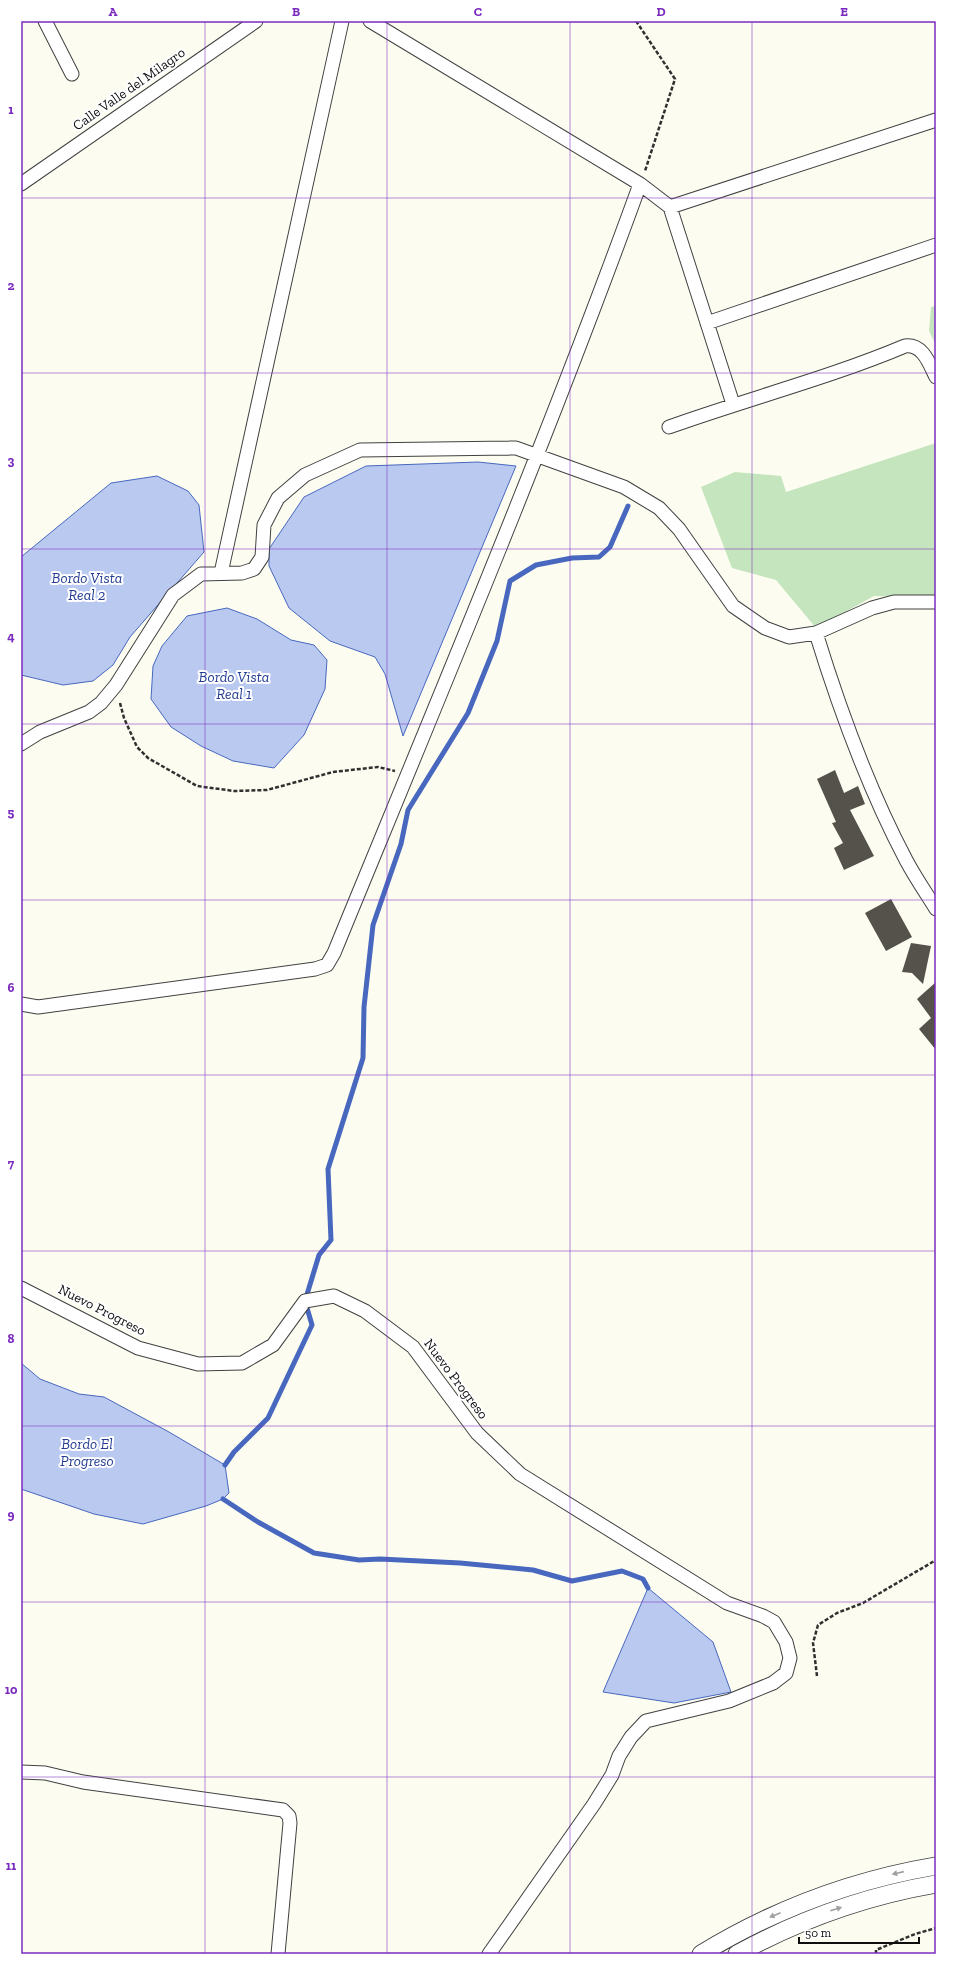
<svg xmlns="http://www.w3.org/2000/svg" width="957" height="1975" font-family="'Zilla Slab',serif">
  <rect width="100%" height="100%" fill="#fcfdf0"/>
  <!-- green -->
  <path fill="#c4e5bd" d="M936,306V345L929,331L931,307Z
    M936,443V598L874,596L816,628L776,580L732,568L701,487L735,472L781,476L786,492Z"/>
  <!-- water -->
  <path fill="#bac9f0" stroke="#4868bf" d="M478,462L516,466L403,736L385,674L375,657L330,641L289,608L269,566V549L304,497L366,466Z
    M157,476L188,491L199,505L204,552L130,637L113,665L93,681L63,685L21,675V557L111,483Z
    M227,608L257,619L291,640L314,645L327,660L325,689L304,735L274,768L233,761L201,746L171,727L151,699L153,666L162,646L187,616Z
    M21,1363L40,1379L79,1394L104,1397L169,1432L225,1465L229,1493L223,1499L206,1506L143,1524L94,1514L21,1489Z
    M648,1588L713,1642L731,1692L674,1703L603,1692Z"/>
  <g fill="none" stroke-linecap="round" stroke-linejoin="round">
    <!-- stream -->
    <path stroke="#4868bf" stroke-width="5" d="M225,1465L234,1452L268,1418L312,1325L305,1301L319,1255L331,1240L328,1169L363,1058L364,1007L373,925L401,844L408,810L468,713L497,641L510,581L536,565L572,558L599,557L610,547L628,506
      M223,1499L258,1522L314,1553L359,1560L380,1559L460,1563L533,1570L572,1581L622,1571L643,1579L648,1588"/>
  </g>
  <!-- building -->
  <path fill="#55524b" d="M835,770L844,793L858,786L865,804L850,810L874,856L844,870L834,848L843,843L832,823L836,822L817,779Z
    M891,899L912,937L886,951L865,913Z
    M911,943L931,946L923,984L912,973L902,972Z
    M936,982V1050L919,1029L931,1018L917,999Z"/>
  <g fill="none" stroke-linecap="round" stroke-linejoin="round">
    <defs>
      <path id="minor" d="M45,21L72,74
        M370,21L640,184L670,207L733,404
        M21,184L256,21
        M670,207L936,120
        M707,323L936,245
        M669,427C747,399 829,378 905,346C923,344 929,363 936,377
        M221,573L342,21
        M816,633C840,711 868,788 906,860C915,877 926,893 936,909
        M21,744L40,732L89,712L101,703L116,685L173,595L201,574L242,573L254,569L262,557L264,525L278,498L305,475L360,450L516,448L624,487L659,508L679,529L733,606L765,628L789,637L816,633L872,608L894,602H936
        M21,1004L38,1007L315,969L327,965L334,953C439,697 546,443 640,184
        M21,1288L138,1348L198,1364L242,1363L273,1345L305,1301L334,1296L365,1311L413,1347L477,1433L520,1474L727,1603L763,1616L774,1622L786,1642L790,1658L786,1673L773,1683L729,1701L646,1721L631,1737L619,1756L612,1775L594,1804L489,1954
        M21,1772L45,1773L83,1782L283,1810L289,1816L290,1823L278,1954"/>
      <path id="tertiary" d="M701,1954C773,1910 853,1880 936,1866
        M737,1954C799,1920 866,1896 936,1884"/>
    </defs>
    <!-- minor casing -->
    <use href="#minor" stroke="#414141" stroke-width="15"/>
    <!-- tertiary casing -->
    <use href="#tertiary" stroke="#414141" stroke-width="19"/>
    <!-- path -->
    <path stroke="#303030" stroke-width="2.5" stroke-dasharray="4 2" stroke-linecap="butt" d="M636,21L675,79L645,171
      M120,703L124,718L137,747L148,758L197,786L234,791L267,790L333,772L378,767L395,771
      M817,1676L813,1643L818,1625L837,1613L863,1603L936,1560
      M876,1954V1950L915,1934L936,1928"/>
    <!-- minor -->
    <use href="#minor" stroke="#fff" stroke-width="13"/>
    <!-- tertiary -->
    <use href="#tertiary" stroke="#fff" stroke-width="17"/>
  </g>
  <!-- one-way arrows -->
  <defs><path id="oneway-solid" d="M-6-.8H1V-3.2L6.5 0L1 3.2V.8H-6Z"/></defs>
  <g fill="#9f9f9f">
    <use href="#oneway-solid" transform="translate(898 1873) rotate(167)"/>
    <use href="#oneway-solid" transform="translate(836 1909) rotate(-18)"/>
    <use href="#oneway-solid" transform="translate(775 1915) rotate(157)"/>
  </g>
  <!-- grid -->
  <path fill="none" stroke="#7b2cbf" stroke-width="1" stroke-opacity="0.55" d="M205,21V1954M387,21V1954M570,21V1954M752,21V1954M21,198H936M21,373H936M21,549H936M21,724H936M21,900H936M21,1075H936M21,1251H936M21,1426H936M21,1602H936M21,1777H936"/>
  <g text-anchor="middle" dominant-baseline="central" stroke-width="4" stroke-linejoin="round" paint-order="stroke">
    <!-- street labels -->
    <g font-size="14" fill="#0e0e0e" stroke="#fff">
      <text transform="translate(129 89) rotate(-35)">Calle Valle del Milagro</text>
      <text transform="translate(102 1310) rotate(27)">Nuevo Progreso</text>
      <text transform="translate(456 1379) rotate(53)">Nuevo Progreso</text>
    </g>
    <!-- water labels -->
    <g font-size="15" font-style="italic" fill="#243d93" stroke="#fff">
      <text x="87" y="578">Bordo Vista<tspan x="87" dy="17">Real 2</tspan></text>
      <text x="234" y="677">Bordo Vista<tspan x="234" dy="17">Real 1</tspan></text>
      <text x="87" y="1444">Bordo El<tspan x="87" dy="17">Progreso</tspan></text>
    </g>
  </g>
  <!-- border -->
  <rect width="957" height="1975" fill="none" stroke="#ffffff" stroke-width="44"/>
  <!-- scale -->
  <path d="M799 1937v6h120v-6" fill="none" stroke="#0e0e0e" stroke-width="2"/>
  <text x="805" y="1937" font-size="12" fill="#0e0e0e" stroke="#ffffff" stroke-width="3" paint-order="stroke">50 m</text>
  <rect x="22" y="22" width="913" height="1931" fill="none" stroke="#7b2cbf" stroke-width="1.5"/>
  <g font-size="13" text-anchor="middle" font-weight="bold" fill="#7b2cbf">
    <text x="113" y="16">A</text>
    <text x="296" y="16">B</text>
    <text x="478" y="16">C</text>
    <text x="661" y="16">D</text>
    <text x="844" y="16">E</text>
    <text x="11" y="114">1</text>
    <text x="11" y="290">2</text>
    <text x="11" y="465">3</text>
    <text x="11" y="641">4</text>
    <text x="11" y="817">5</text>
    <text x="11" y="992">6</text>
    <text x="11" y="1168">7</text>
    <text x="11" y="1343">8</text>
    <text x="11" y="1519">9</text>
    <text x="11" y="1694">10</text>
    <text x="11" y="1870">11</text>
  </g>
</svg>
